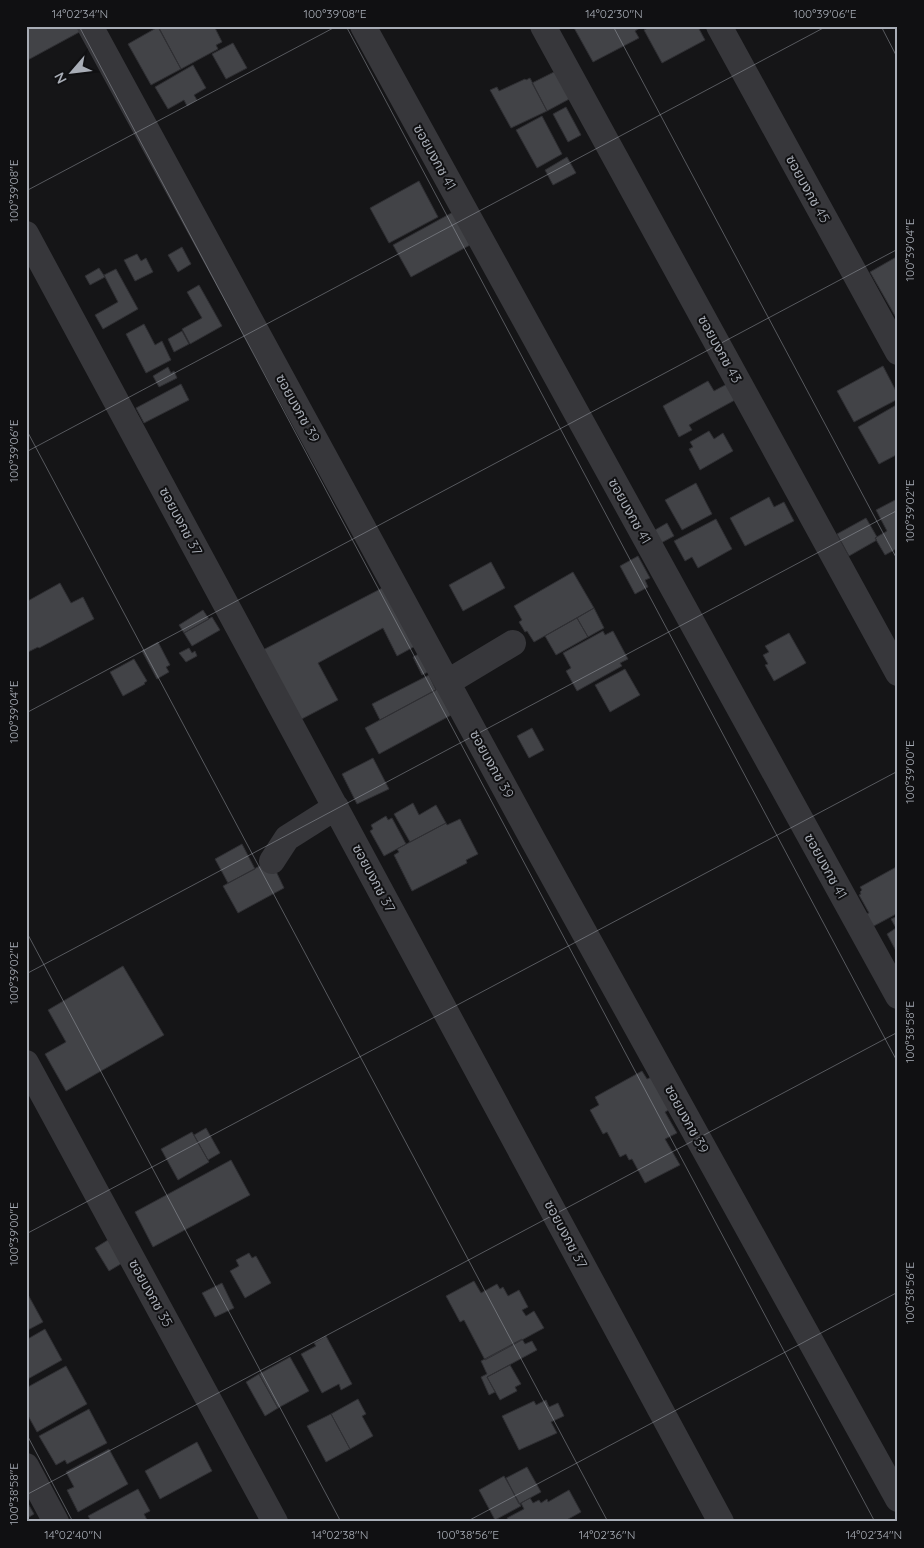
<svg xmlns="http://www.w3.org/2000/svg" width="924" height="1548" font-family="Quicksand,'Noto Sans Thai',sans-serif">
  <rect width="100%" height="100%" fill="#151517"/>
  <!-- building -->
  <path fill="#424347" stroke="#2f2f33" d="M26,26H83L85,29L26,61Z
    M158,26H214L222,42L216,45L218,49L181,69Z
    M573,26H643L635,31L639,38L593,62Z
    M652,26H699L698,27L705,40L662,63L644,30Z
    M158,27L181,69L151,85L128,44Z
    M233,43L247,68L226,79L212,54Z
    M193,65L206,88L194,95L197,100L187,106L184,100L168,109L155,87Z
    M558,70L573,97L547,111L532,83Z
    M530,78L547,111L511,128L490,90L497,87L499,91L525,79L526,80Z
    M566,107L581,135L568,142L553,114Z
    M542,116L562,154L537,168L516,130Z
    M567,157L576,173L553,185L545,170Z
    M419,181L438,217L389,243L370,208Z
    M455,211L472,244L411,277L393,245Z
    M182,247L191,264L178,272L168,255Z
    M137,254L141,261L146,258L153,272L135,281L124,260Z
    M898,256V321L870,272Z
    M99,268L105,277L90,285L85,276Z
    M116,269L138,309L103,329L95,315L118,302L104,275Z
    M199,285L222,326L190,344L182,329L202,318L187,292Z
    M144,324L155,345L162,341L171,360L146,373L126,334Z
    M182,331L189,344L174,352L168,339Z
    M883,366L898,395V399L854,422L837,391Z
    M168,367L171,373L174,371L177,378L159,387L153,376Z
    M708,381L714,391L727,384L735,400L689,425L692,430L679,437L663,406Z
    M181,384L189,400L144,423L136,408Z
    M898,404V454L879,464L858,427Z
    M709,431L714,439L723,433L733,451L700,470L689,449L693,447L690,442Z
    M696,483L712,514L682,530L665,500Z
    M769,497L774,507L784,502L794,521L745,546L730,518Z
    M897,499L898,548L885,555L875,538L887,531L876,510Z
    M866,518L877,537L875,538L877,540L849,556L837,534Z
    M716,519L732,549L698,568L692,557L685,561L674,541Z
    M667,523L674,536L661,543L655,530Z
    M638,556L650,578L645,580L648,587L635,594L620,566Z
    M491,562L505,588L463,611L449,585Z
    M573,572L594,608L534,642L527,631L525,632L519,622L522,620L514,606Z
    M60,583L71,603L83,597L94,619L39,648L38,647L26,653V602Z
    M388,585L419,644L397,656L383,628L318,663L338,700L296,722L259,652Z
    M594,608L604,628L588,637L577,618Z
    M203,610L209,619L184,633L179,625Z
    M212,617L220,630L192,646L184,633Z
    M577,618L588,637L556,655L545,636Z
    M603,631L605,635L613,631L628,659L620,663L622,666L577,691L566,671L571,668L563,653Z
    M789,633L806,663L774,681L765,665L768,664L763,655L769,652L765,646Z
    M158,642L170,665L166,667L169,672L157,679L142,651Z
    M189,648L192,653L195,651L197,656L186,662L179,653Z
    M426,650L436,668L422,675L413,657Z
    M134,659L147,681L144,683L145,684L123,696L110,672Z
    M625,669L640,695L610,712L595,685Z
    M429,675L436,690L380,720L372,704Z
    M441,687L455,713L379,754L365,728Z
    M532,728L544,750L529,758L517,736Z
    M373,758L389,789L357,804L342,774Z
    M413,803L419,815L436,805L446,823L410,842L394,814Z
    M386,816L388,820L392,818L406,844L384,856L370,831L373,829L371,825Z
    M460,819L478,854L466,860L467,863L412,891L394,855L399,852L397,849L446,823L447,825Z
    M242,844L255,869L228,883L215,859Z
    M265,863L274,867L284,888L238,913L223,886Z
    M898,866V913L872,927L865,914L869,913L859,895L861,894L860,892L862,890L860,887Z
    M898,916V950L896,951L887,934L896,928L891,919Z
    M123,966L164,1035L66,1091L45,1054L66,1042L48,1010Z
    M642,1071L647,1079L656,1075L674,1107L665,1112L677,1133L665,1139L680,1165L645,1183L632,1159L629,1160L626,1154L620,1157L607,1132L603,1134L590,1110L599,1105L595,1097Z
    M206,1128L220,1153L208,1160L194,1135Z
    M192,1132L209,1162L178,1180L161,1149Z
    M231,1160L250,1195L153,1247L135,1212Z
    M116,1235L129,1259L109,1271L95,1248Z
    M249,1253L252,1258L256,1256L271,1283L245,1298L230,1271L239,1266L236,1260Z
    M474,1281L481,1293L497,1284L500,1289L503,1287L508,1296L519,1290L528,1307L522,1310L526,1316L534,1311L544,1328L485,1360L464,1320L460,1322L446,1296Z
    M222,1283L234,1308L215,1317L202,1293Z
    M26,1291L43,1322L26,1331Z
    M45,1329L62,1360L26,1380V1340Z
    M326,1336L352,1384L341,1390L339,1384L322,1393L301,1354L316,1346L314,1343Z
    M522,1339L525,1344L532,1341L537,1350L487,1377L495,1392L489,1395L481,1377L487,1374L481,1361Z
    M290,1357L309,1391L278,1408L259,1374Z
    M510,1365L521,1384L515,1387L517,1391L500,1400L487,1377Z
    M66,1366L87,1404L37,1432L26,1412V1388Z
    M259,1374L278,1408L265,1416L246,1382Z
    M358,1399L366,1414L362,1416L373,1436L350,1449L331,1414Z
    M546,1400L549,1407L558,1403L564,1416L551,1422L557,1433L519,1450L502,1416L534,1401L536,1405Z
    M89,1409L107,1443L67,1464L65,1460L56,1465L39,1436Z
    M331,1414L350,1449L326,1462L307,1426Z
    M197,1442L212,1471L160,1499L145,1471Z
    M109,1449L128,1484L78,1512L67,1490L74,1487L66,1472Z
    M527,1467L541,1492L519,1504L506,1478Z
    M504,1476L521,1506L495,1520L479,1490Z
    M138,1489L150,1511L144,1514L148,1522H92L88,1516Z
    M569,1490L581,1512L563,1522H505L508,1520L507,1518L524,1509L521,1503L530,1498L533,1503L539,1500L541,1503L547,1499L548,1502Z
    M26,1500L34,1514L26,1519Z"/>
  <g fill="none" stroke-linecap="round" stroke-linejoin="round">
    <!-- minor -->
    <path stroke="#37373b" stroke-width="26" d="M90,26L533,840L898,1499
      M363,26L898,996
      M543,26L898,673
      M719,26L898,352
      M26,234L721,1522
      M448,682L513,643
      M272,861L287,838L336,807
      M26,1063L275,1522
      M26,1466L56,1522"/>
  </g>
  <!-- ticks -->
  <path fill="none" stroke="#a8adb6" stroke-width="1" stroke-opacity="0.45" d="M79,26L875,1522M346,26L898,1063M613,26L898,561M881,26L898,59M26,191L337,26M26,429L608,1522M26,452L827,26M26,713L898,249M26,931L341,1522M26,974L898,510M26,1234L898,771M26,1433L73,1522M26,1495L898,1032M466,1522L898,1292"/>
  <g text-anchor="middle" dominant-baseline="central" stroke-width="4" stroke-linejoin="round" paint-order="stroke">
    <!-- street labels -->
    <g font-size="14" fill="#a8adb6" stroke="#101012">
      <text transform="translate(435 157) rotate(61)">ซอยบงกช 41</text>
      <text transform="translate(808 189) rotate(61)">ซอยบงกช 45</text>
      <text transform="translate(720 349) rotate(61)">ซอยบงกช 43</text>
      <text transform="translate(298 408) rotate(61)">ซอยบงกช 39</text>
      <text transform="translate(630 511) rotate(61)">ซอยบงกช 41</text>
      <text transform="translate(181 521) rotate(62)">ซอยบงกช 37</text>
      <text transform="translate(492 764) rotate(61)">ซอยบงกช 39</text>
      <text transform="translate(826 866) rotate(61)">ซอยบงกช 41</text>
      <text transform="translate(374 878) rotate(62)">ซอยบงกช 37</text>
      <text transform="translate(687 1119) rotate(61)">ซอยบงกช 39</text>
      <text transform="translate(566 1234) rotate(62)">ซอยบงกช 37</text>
      <text transform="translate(151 1293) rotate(61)">ซอยบงกช 35</text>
    </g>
  </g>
  <!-- border -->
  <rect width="924" height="1548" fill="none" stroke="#101012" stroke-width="55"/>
  <!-- north arrow -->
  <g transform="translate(72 72) rotate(242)" stroke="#101012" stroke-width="4" paint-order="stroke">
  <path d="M0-4L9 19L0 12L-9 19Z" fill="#a8adb6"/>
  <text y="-8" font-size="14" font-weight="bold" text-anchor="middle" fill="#a8adb6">N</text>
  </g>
  <rect x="28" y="28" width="868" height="1492" fill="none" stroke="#a8adb6" stroke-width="2"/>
  <g font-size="12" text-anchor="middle" fill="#a8adb6">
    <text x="80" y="18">14°02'34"N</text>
    <text x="335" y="18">100°39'08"E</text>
    <text x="614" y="18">14°02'30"N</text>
    <text x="825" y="18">100°39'06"E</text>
    <text transform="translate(14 191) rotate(-90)" y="4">100°39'08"E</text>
    <text transform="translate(910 250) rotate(-90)" y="4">100°39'04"E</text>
    <text transform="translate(14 451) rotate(-90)" y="4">100°39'06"E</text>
    <text transform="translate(910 511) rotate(-90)" y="4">100°39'02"E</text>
    <text transform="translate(14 712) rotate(-90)" y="4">100°39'04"E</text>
    <text transform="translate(910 772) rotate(-90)" y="4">100°39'00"E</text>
    <text transform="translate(14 973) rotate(-90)" y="4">100°39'02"E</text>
    <text transform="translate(910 1032) rotate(-90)" y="4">100°38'58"E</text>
    <text transform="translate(14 1234) rotate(-90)" y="4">100°39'00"E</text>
    <text transform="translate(910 1293) rotate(-90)" y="4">100°38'56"E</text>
    <text transform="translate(14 1494) rotate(-90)" y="4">100°38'58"E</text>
    <text x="73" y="1539">14°02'40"N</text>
    <text x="340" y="1539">14°02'38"N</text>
    <text x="468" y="1539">100°38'56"E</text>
    <text x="607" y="1539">14°02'36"N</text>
    <text x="874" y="1539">14°02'34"N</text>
  </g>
</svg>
